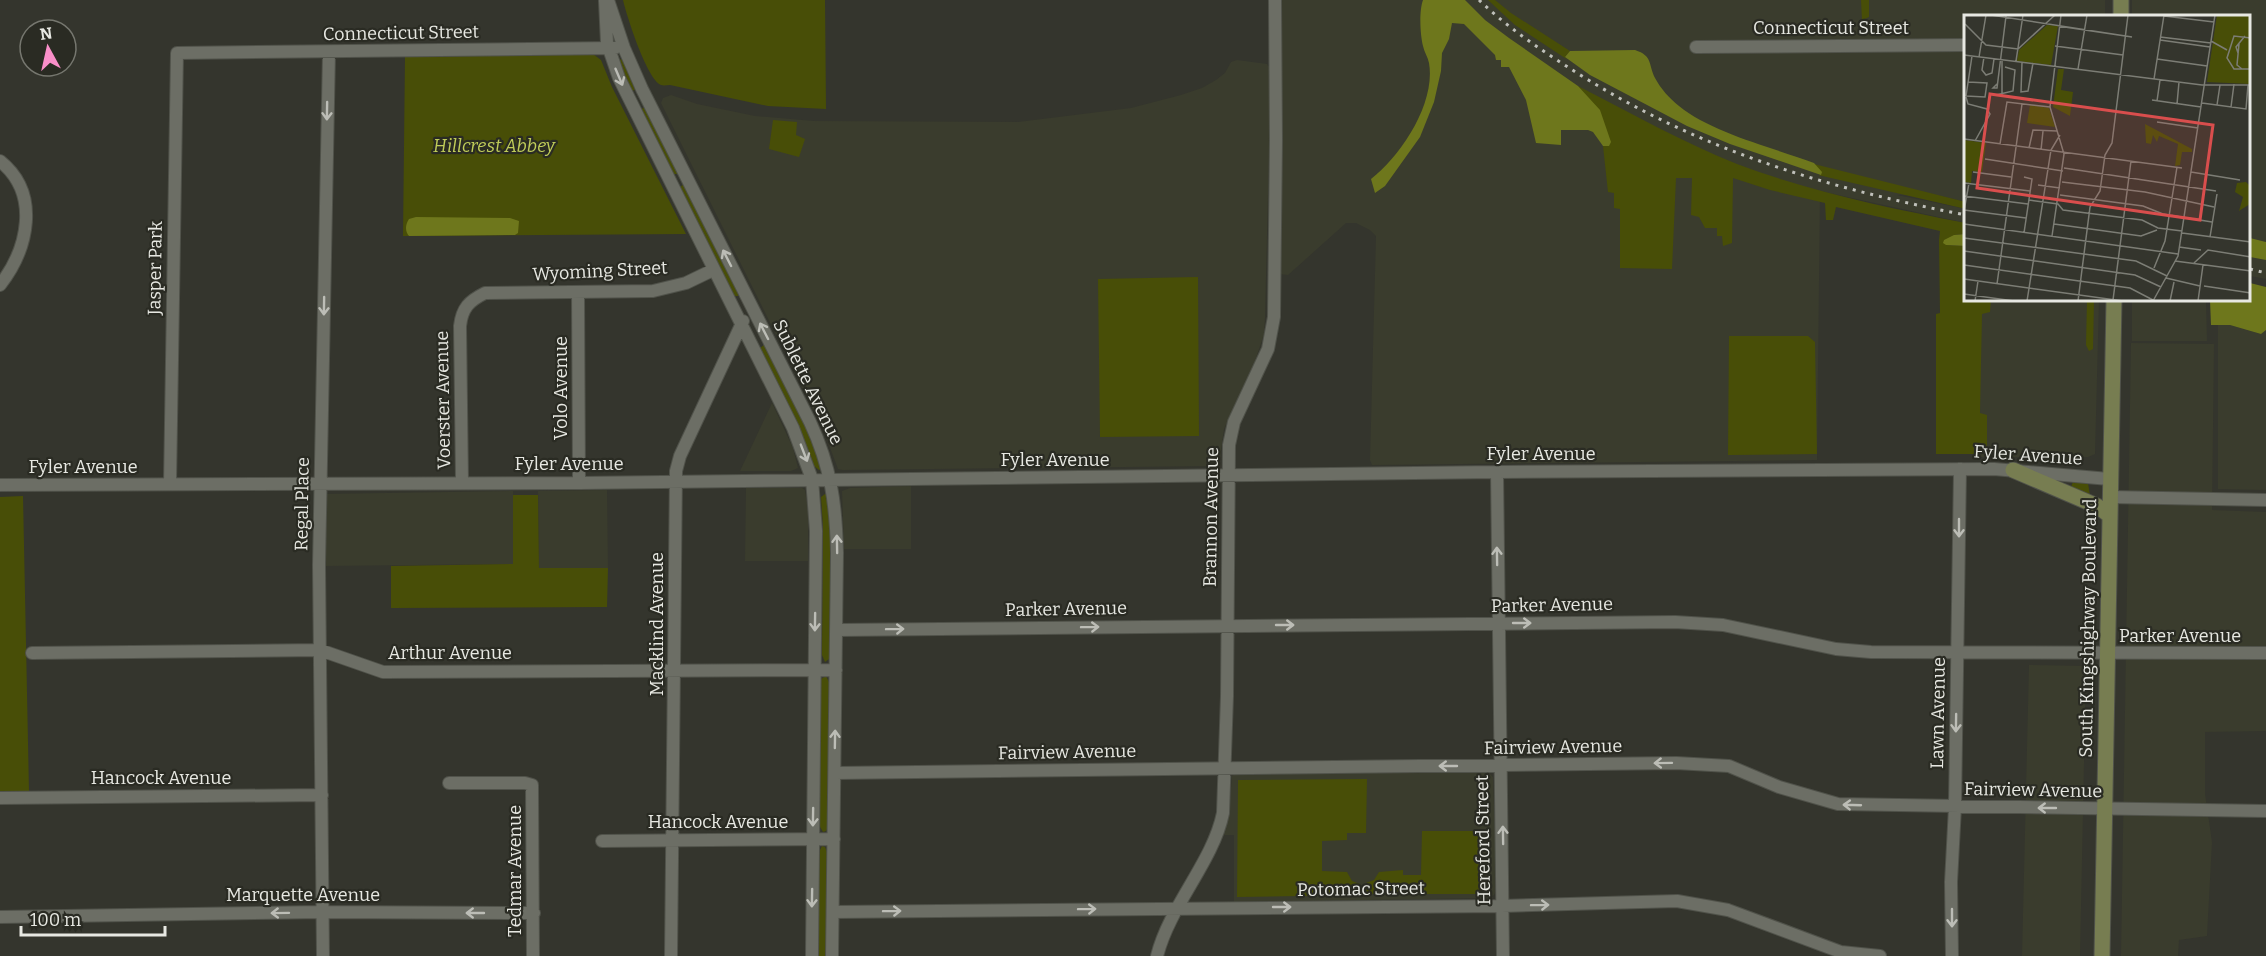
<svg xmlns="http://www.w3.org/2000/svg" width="2266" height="956" font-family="Bitter,serif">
  <rect width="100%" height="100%" fill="#34352d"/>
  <!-- built -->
  <path fill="#3a3c2d" d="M1280,0H2105V16H1966V202L1928,193L1897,195L1966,209V223L1820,191L1817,460L1372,465L1370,460L1376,236L1370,230L1356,223H1346L1288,275L1279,274Z
    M2132,0H2266V242L2250,238V16H2132Z
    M1237,60L1267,64L1271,70L1265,318L1264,334L1255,361L1224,429L1219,465L1213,466L843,470L838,469L823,429L661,103L663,98L671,95L697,104L755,116L814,121L1018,122L1131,108L1181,95L1202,88L1216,80L1225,73L1231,62Z
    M2250,257L2266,260V279L2250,276Z
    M1979,300H2099L2095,454L2088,457H1977Z
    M2132,300H2206L2207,341H2132Z
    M2218,325H2230L2261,334L2266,330V490L2218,489Z
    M2131,343L2214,344L2212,510L2266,512V731L2205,732V794L2212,842L2207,936L2179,940L2178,956H2121Z
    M772,403L793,448L798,468L791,471H740Z
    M911,486V549H844L842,491L850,488Z
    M746,488H802L805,490L808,510V561H745Z
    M607,490L608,568L539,569L538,491Z
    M513,491V564L325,566V494Z
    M2029,665L2086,666L2080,956H2022Z
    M1487,771L1493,777L1497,889L1494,895L1490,898L1234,902V835H1223L1229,810L1232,776L1236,774Z"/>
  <!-- green -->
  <path fill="#484e07" d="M623,0H825L826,109L768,106L670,85C667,85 664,86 661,85C647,79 627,17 623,0Z
    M1488,0H1495L1511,13L1570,51L1565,57L1568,60L1515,25Z
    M1861,0H1869V17L1862,20Z
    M593,54L601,60L612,87L686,234L403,236L405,57Z
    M619,59L623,60L635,90L631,91L617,60Z
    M1578,86C1631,113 1682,142 1737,164C1811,192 1889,208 1966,223V234L1954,235L1946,245L1966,246V300H1991L1990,312L1982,314L1980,413L1987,415V445L1982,454H1936V314L1940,313L1939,240L1940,231L1836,207L1833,220H1826L1825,203L1770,190L1733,178L1732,243L1723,246L1722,236H1717V228H1705L1699,217L1691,215L1692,178H1676L1672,269L1620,268V209L1614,208V193L1608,192L1603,146H1609Z
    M646,107L678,172L677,174H672L641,109Z
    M773,120L797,122L796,135L805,139L799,157L769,149Z
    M1814,164L1966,202V209L1818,175H1821Z
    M684,184L739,294L738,296H734L679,188Z
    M1198,277L1199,436L1100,437L1098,279Z
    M2087,300H2094L2093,349L2089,351L2086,345Z
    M1729,336H1808L1815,342L1817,454L1728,455Z
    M764,345L767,346L811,434L822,469L819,470L814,466L803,436L761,352L760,348Z
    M2073,482L2088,483L2090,496L2070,489Z
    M825,494L828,495L831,519L829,659L825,662L822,655L823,526L821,497Z
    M513,495H538L539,568H608L607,607L391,608V566L513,564Z
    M23,496L29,791H0V497Z
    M826,676L829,682L828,827L826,831L823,832L819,825L821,682V679Z
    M1367,779L1366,833H1347V840L1322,841V871L1347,872L1352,881L1360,884V895L1237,897L1238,780Z
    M1422,831H1481L1480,894H1367L1366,883L1374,880L1379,872L1403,870V875H1421Z
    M822,846L825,847L827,852L826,956H818L819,852Z"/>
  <!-- forest -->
  <path fill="#6e771c" d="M1423,0H1465L1485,20L1509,38L1578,86L1600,110L1611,142L1609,146H1603L1593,132L1588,130H1561V145L1536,143L1526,100L1509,67H1501V60H1496L1495,55L1464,24L1452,23L1449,39L1442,53L1441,71L1434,102L1420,137L1385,186L1375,193L1371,179C1401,156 1436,103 1429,63C1428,57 1424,52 1423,46C1420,34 1419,11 1423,0Z
    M1635,50C1653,56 1648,64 1655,78C1661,89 1669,98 1679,106C1712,133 1774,148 1814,163L1822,172L1821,175L1730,144L1687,126L1590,75L1565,57L1570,51Z
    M416,217L510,218L519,221L518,233L515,235L409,236C405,231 405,225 409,219Z
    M1966,234V246L1946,245L1943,243L1944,240L1954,235Z
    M2250,238L2266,242V260L2250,257Z
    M2250,283L2266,287V330L2261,334L2230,325H2211L2210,300H2250Z"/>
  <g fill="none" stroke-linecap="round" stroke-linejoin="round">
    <defs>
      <path id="minor" d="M608,0L624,48L642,89L810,422C831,467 836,504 837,553L832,956
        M605,1L607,43L619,78L793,428L812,479L816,531L812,956
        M1696,47L1966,45
        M0,161C41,194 28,249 0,285
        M578,292L579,483
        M1497,472L1503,956
        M462,482L460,326C462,308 469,301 485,293L653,291L686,283L713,270
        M170,484L177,53L615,48
        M0,485L579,483L1497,472L1994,469L2109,479
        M2110,497L2266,500
        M837,630L1675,622L1723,625L1836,649L1871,652L2266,653
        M32,653L320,650L383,672L836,670
        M835,773L1676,763L1729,766L1779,787L1838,804L2266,811
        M449,783H525L532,785L533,956
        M0,798L322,795
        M602,841L834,839
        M833,912L1502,906L1677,901L1728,910L1841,952L1880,956
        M0,917L322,912L534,913
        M323,956L319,565L329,52
        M671,956L676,471L680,456L743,321
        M1157,956C1170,905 1213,862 1223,813L1227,696L1229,445L1234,422L1268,349L1274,317L1276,140L1275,0
        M1952,956L1951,882L1955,807L1960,469"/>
      <path id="major" d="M2121,16V0
        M2013,470L2097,506L2109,515
        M2102,956L2114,300"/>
    </defs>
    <!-- minor casing -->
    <use href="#minor" stroke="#50524a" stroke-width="14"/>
    <!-- major casing -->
    <use href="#major" stroke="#50524a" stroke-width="17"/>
    <!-- minor -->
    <use href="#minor" stroke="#6c6e65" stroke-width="12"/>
    <!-- major -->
    <use href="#major" stroke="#777d51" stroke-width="15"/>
    <!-- rail -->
    <path stroke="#bfc0ba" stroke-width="3" stroke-dasharray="3 6" stroke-linecap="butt" d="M1479,0C1508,28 1541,50 1574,71C1696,149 1825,188 1966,215
      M2250,269L2266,273"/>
  </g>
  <!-- one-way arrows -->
  <defs><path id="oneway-shaft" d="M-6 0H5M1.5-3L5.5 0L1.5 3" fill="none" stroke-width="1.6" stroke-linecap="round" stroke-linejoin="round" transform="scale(1.5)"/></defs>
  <g stroke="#bcbdb6">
    <use href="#oneway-shaft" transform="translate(619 77) rotate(67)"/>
    <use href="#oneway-shaft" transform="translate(327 111) rotate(91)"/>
    <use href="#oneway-shaft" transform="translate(727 258) rotate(-117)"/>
    <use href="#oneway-shaft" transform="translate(324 306) rotate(91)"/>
    <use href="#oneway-shaft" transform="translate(764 331) rotate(-117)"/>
    <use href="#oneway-shaft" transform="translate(804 453) rotate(69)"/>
    <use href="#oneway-shaft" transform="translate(1959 528) rotate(90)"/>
    <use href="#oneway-shaft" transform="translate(837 544) rotate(-91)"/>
    <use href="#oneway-shaft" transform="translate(1497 556) rotate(-91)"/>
    <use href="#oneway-shaft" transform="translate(815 622) rotate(91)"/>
    <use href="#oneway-shaft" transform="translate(1522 623)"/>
    <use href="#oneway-shaft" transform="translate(1285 625)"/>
    <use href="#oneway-shaft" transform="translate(1090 627) rotate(-1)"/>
    <use href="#oneway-shaft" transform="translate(895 629) rotate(-1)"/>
    <use href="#oneway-shaft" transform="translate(1956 723) rotate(91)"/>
    <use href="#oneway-shaft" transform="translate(835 739) rotate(-89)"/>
    <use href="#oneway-shaft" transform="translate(1663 763) rotate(179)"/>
    <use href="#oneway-shaft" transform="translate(1448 766) rotate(180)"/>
    <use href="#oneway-shaft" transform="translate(1852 805) rotate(-178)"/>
    <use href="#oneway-shaft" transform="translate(2047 808) rotate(-180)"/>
    <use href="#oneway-shaft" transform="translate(813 817) rotate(91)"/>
    <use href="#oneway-shaft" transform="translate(1503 835) rotate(-91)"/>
    <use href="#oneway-shaft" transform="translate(812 898) rotate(91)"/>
    <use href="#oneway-shaft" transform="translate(1540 905) rotate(-1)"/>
    <use href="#oneway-shaft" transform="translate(1282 907)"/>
    <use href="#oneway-shaft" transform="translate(1087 909) rotate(-1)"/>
    <use href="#oneway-shaft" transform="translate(892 911) rotate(-1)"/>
    <use href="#oneway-shaft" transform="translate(280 913) rotate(179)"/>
    <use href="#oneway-shaft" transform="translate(475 913) rotate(-180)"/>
    <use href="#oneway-shaft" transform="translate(1952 918) rotate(90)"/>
  </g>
  <g text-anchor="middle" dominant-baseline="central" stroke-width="4.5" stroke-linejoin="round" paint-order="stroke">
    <!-- street labels -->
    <g font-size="18" fill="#e7e8e2" stroke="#2a2b23">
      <text x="1831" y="28">Connecticut Street</text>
      <text transform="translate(401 33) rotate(-1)">Connecticut Street</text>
      <text transform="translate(155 268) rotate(-89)">Jasper Park</text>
      <text transform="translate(600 271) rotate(-3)">Wyoming Street</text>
      <text transform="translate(808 382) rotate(64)">Sublette Avenue</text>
      <text transform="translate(561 388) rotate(-90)">Volo Avenue</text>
      <text transform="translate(443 400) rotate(-91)">Voerster Avenue</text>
      <text x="1541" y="454">Fyler Avenue</text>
      <text transform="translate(2028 455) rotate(4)">Fyler Avenue</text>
      <text x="1055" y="460">Fyler Avenue</text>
      <text x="569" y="464">Fyler Avenue</text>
      <text x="83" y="467">Fyler Avenue</text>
      <text transform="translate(302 504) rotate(-89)">Regal Place</text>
      <text transform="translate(1211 517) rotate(-89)">Brannon Avenue</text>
      <text transform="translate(1552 605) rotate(-1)">Parker Avenue</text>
      <text transform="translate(1066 609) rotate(-1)">Parker Avenue</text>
      <text transform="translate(657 624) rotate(-90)">Macklind Avenue</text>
      <text transform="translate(2088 628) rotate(-89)">South Kingshighway Boulevard</text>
      <text x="2180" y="636">Parker Avenue</text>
      <text x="450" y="653">Arthur Avenue</text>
      <text transform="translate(1938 713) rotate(-89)">Lawn Avenue</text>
      <text transform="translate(1553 747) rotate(-1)">Fairview Avenue</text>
      <text transform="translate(1067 752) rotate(-1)">Fairview Avenue</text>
      <text x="161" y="778">Hancock Avenue</text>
      <text transform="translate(2033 790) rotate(1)">Fairview Avenue</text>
      <text x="718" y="822">Hancock Avenue</text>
      <text transform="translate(1483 840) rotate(-91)">Hereford Street</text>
      <text transform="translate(515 871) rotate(-90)">Tedmar Avenue</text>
      <text transform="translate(1361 889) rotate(-1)">Potomac Street</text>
      <text x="303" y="895">Marquette Avenue</text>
    </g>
    <!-- park labels -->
    <g font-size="18" font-style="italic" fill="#c0cd59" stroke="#2a2b23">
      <text x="494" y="146">Hillcrest Abbey</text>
    </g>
  </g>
  <!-- overview -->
  <g transform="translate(1964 15)">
    <rect width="286" height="286" fill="#34352d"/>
    <path d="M253,0H286V69L243,67ZM83,10L94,11L87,50L53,46L55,35ZM94,54H100L97,75L109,77L106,101L89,92ZM66,90L85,93L91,112L63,108ZM181,109L228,134V137H218L216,150L211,151L214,129L195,121L193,127L189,120L187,129L182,128ZM0,125L22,128L18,157L8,156L7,168L0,167ZM282,167L286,171V189L275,196L279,182L271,177L273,168Z" fill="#484e07"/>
    <path fill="none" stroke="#7c7d75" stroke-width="1.5" d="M27,0L168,22L94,11M200,1L250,7M1,9L22,30L54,34L91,0M196,22L247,28M287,23L270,21L263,43L270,54H287M196,25L246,32M247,26L263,35M275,29L273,50L278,54M91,31L159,40M274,38L272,32L281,21M0,40L238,70H287M15,42L22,0M20,42L18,55L22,60L28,58L30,44M193,44L243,51M52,46L59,0M58,47L57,77L64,76L69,48M114,54L123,0M190,64L200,0M33,69L29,73H33L42,1M32,80L49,76L51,55L41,52M38,80V45M2,81L21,82L23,68L4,67M2,81L8,41M2,82L4,89L23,94L26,99L11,126M188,85L237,92M193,86L196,65M238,88L282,94L284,70M213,89L215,67M253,90L256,70M267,92L270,69M193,107L234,113M0,124L218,153M36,129L43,87L86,92M65,133L69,115L93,116M77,135L79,116M21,144L99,156M100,153L252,176M9,157L47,162M227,157L276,165M60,162L68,164L60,218M98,167L181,177L250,192M0,168L66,176M74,170L96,173M96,180L179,191L199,199L248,207M0,181L64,189M65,185L94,189L99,195L178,205L194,213L218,216M0,195L62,203M0,196L5,168M0,209L214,239M90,209L177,221L193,215M218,218L287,227M88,221L100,139L86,92L97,0M246,222L253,179M0,223L172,246L203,261M215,232L237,235M0,236L171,260L197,272M211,246L287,256M230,248L244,235L287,242M0,250L166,273L189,285M190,253L201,226L213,152M202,263L236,271M0,264L159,286H192M33,269L58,89M240,271L287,278M0,279L50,286M149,285L167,146M11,286L14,266M63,286L87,135L96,120M114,286L126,192L136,176L141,140L148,128L164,0M189,286L214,241L251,0M206,286L210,267M234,286L239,250"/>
    <path fill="#d94e4d" fill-opacity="0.15" stroke="#d94e4d" stroke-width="3" d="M26,79L249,110L236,205L13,173Z"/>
    <rect width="286" height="286" fill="none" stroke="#e7e8e2" stroke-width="3"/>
  </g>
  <!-- north arrow -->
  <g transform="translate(48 48) rotate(352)"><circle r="28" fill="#2a2b23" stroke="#76776f" stroke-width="1.5"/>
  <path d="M0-4.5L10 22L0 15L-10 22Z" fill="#f98fc9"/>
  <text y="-9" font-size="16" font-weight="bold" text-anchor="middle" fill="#e7e8e2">N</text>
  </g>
  <!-- scale -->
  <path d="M21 926v9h144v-9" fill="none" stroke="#e7e8e2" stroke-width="3"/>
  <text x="30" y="926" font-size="18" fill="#e7e8e2" stroke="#2a2b23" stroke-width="4.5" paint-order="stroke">100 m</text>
</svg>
